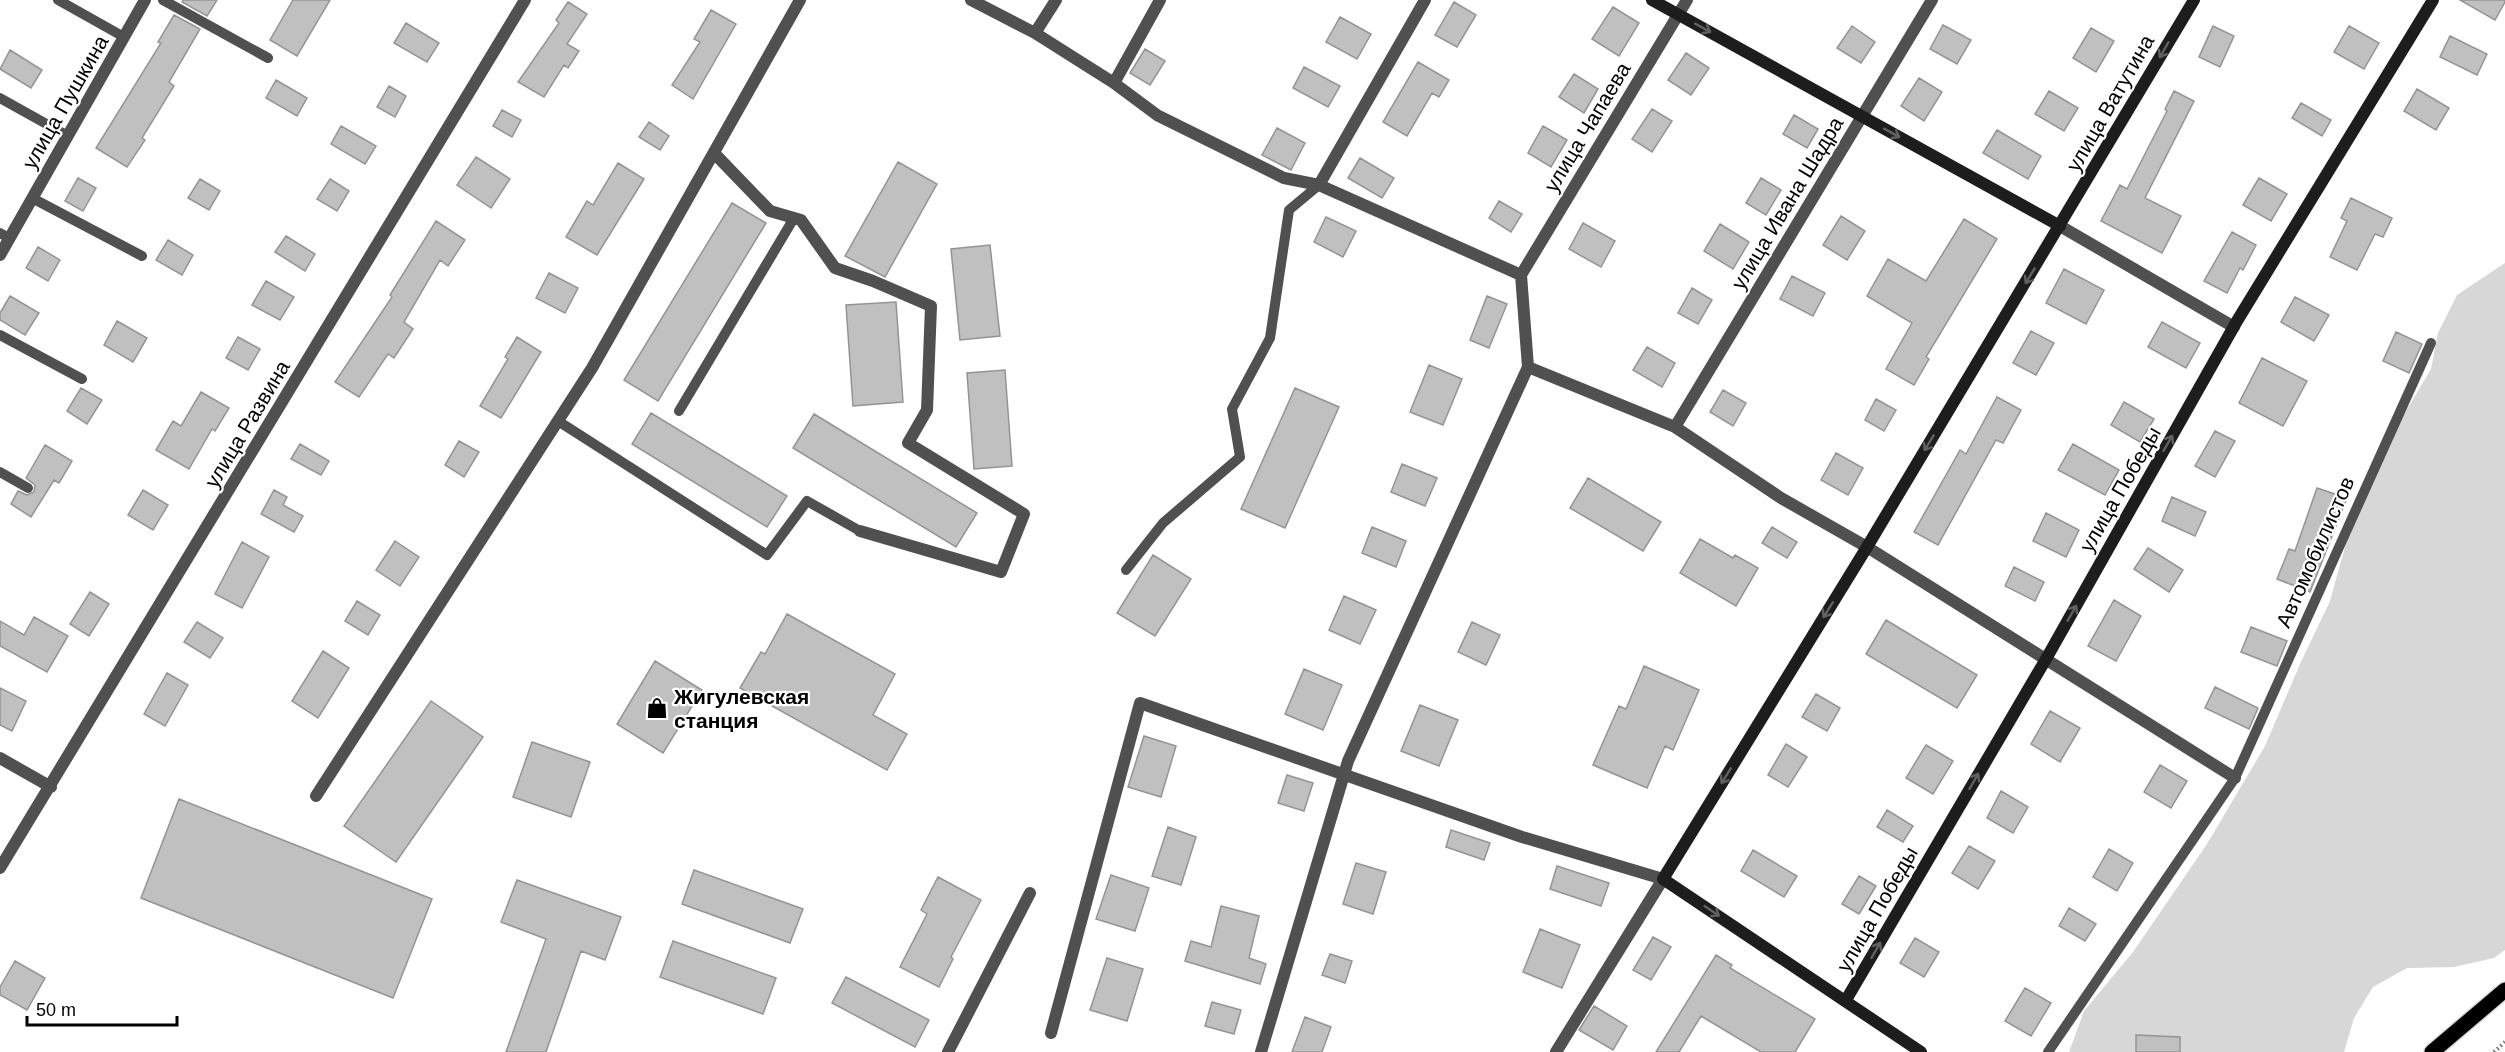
<svg xmlns="http://www.w3.org/2000/svg" width="2505" height="1052" font-family="Helvetica,sans-serif">
  <rect width="100%" height="100%" fill="#fff"/>
  <!-- green -->
  <path fill="#d7d7d7" d="M2505,263V950L2494,958L2454,967L2407,968L2373,987L2354,1018L2344,1052H2069L2084,1011L2133,952L2207,844L2265,746L2300,664L2330,601L2350,529L2397,426L2431,369L2438,333L2457,295Z"/>
  <!-- building -->
  <path fill="#c0c0c0" stroke="#949494" stroke-width="1.5" d="M183,0H217L207,16L182,2Z
    M293,0H330L297,56L270,40Z
    M2460,0H2505V2L2495,20Z
    M568,2L587,14L567,44L579,51L568,68L564,65L544,97L518,82L559,23L556,20Z
    M1454,2L1476,15L1457,47L1435,35Z
    M1613,7L1639,23L1619,56L1592,39Z
    M711,10L736,24L693,99L672,85L700,42L694,39Z
    M174,15L200,29L169,82L174,86L142,138L145,140L127,167L96,148L161,43L158,42Z
    M1340,17L1371,34L1357,59L1326,42Z
    M406,23L439,43L427,62L394,43Z
    M1943,25L1971,40L1957,64L1930,49Z
    M1852,26L1875,42L1861,63L1837,48Z
    M2213,26L2234,36L2220,67L2199,57Z
    M2349,26L2379,43L2364,69L2334,52Z
    M2091,28L2114,41L2096,72L2073,58Z
    M2450,36L2487,54L2477,75L2440,57Z
    M1145,49L1165,61L1150,85L1130,73Z
    M10,50L42,70L31,88L0,69Z
    M1686,53L1709,68L1691,95L1668,80Z
    M1418,62L1449,80L1439,97L1432,93L1407,136L1383,122Z
    M1304,67L1340,86L1328,107L1293,88Z
    M1574,74L1598,89L1584,113L1559,97Z
    M1919,78L1942,92L1924,121L1901,106Z
    M276,80L307,98L297,116L266,98Z
    M389,86L406,96L395,117L377,107Z
    M2417,89L2449,108L2436,130L2404,111Z
    M2049,91L2078,108L2064,131L2035,114Z
    M2174,91L2194,101L2145,198L2181,216L2162,253L2101,221L2120,185L2127,189L2167,111L2165,109Z
    M2301,103L2331,120L2322,136L2292,118Z
    M1652,109L1672,121L1652,152L1632,139Z
    M502,110L521,120L512,137L493,126Z
    M1794,115L1818,129L1807,148L1783,134Z
    M649,122L669,136L660,150L639,137Z
    M341,126L376,146L365,164L331,144Z
    M1543,126L1567,140L1551,167L1528,153Z
    M1277,128L1305,143L1291,170L1262,155Z
    M1997,130L2041,156L2028,179L1983,153Z
    M476,157L510,179L491,208L457,185Z
    M1360,158L1394,178L1382,198L1348,178Z
    M898,162L937,184L885,277L845,256Z
    M618,163L644,179L597,255L566,237L587,201L593,205Z
    M78,178L96,188L83,211L65,201Z
    M1761,178L1781,190L1766,215L1746,203Z
    M2259,178L2287,194L2271,221L2243,205Z
    M200,179L220,191L209,210L188,198Z
    M330,179L349,191L337,211L317,199Z
    M2351,198L2392,218L2383,237L2375,234L2357,270L2330,257L2347,221L2341,218Z
    M1499,201L1522,214L1511,232L1489,218Z
    M732,203L766,223L658,401L624,380Z
    M1841,216L1865,231L1847,260L1823,245Z
    M1326,217L1356,231L1343,257L1314,242Z
    M1964,219L1997,239L1926,357L1929,359L1914,385L1886,369L1912,323L1867,296L1888,259L1926,281Z
    M436,221L465,240L448,266L440,260L404,322L413,329L394,358L388,354L359,397L335,382L392,297L390,295Z
    M1583,223L1615,241L1601,267L1569,249Z
    M1720,224L1749,242L1733,269L1704,251Z
    M2232,232L2256,245L2243,270L2240,268L2227,293L2204,281Z
    M286,236L315,254L305,271L275,252Z
    M168,240L193,255L182,275L156,260Z
    M990,245L1000,336L960,340L951,249Z
    M38,247L60,260L48,281L26,268Z
    M2064,269L2104,290L2086,324L2046,303Z
    M549,273L578,288L565,313L536,298Z
    M1792,276L1825,293L1813,316L1780,299Z
    M266,281L294,297L280,320L252,305Z
    M1692,288L1712,300L1698,324L1678,313Z
    M10,296L39,313L25,335L0,320V313Z
    M1487,296L1507,304L1489,348L1470,340Z
    M2295,297L2329,315L2314,341L2281,322Z
    M896,302L903,402L853,406L846,305Z
    M117,321L147,338L133,362L104,345Z
    M2162,322L2200,343L2186,368L2148,347Z
    M2031,331L2054,343L2036,375L2013,363Z
    M2396,332L2422,344L2409,373L2383,361Z
    M238,337L260,349L248,370L226,358Z
    M517,337L541,352L501,418L480,406L508,359L505,357Z
    M1647,347L1675,363L1662,387L1633,370Z
    M2262,358L2307,381L2283,426L2239,403Z
    M1429,365L1462,379L1443,425L1410,412Z
    M1005,370L1012,466L974,469L967,373Z
    M81,388L102,400L87,424L67,411Z
    M1295,388L1339,407L1285,528L1241,509Z
    M1723,390L1746,403L1733,426L1710,412Z
    M201,392L229,408L215,431L212,429L189,469L156,450L173,421L181,426Z
    M1997,397L2021,410L2003,443L1996,440L1938,545L1914,532L1960,450L1966,454Z
    M1876,399L1896,410L1884,431L1865,420Z
    M2124,402L2154,419L2140,442L2111,425Z
    M651,413L787,496L767,527L632,444Z
    M814,414L977,513L956,547L793,448Z
    M2215,431L2235,441L2215,477L2195,466Z
    M459,441L479,452L464,477L445,465Z
    M300,444L329,461L321,475L291,459Z
    M2073,444L2119,470L2105,495L2058,470Z
    M45,445L72,461L59,483L54,480L31,517L11,504L18,491L27,495L34,492L35,485L26,478Z
    M1836,453L1863,468L1848,495L1821,480Z
    M1402,464L1437,478L1425,506L1391,492Z
    M1588,478L1661,522L1643,551L1570,508Z
    M2317,488L2347,498L2310,592L2277,579L2289,549L2295,551Z
    M143,490L168,505L153,530L128,515Z
    M274,490L287,497L283,505L303,516L294,532L261,514Z
    M2172,497L2206,512L2195,536L2162,521Z
    M2046,513L2079,530L2066,557L2033,541Z
    M1372,527L1406,541L1396,567L1362,553Z
    M1772,527L1797,542L1787,558L1762,543Z
    M1700,539L1733,558L1735,555L1758,568L1736,606L1680,573Z
    M395,541L419,557L400,586L376,570Z
    M242,542L269,557L242,608L215,594Z
    M2148,548L2183,570L2169,592L2134,569Z
    M1153,555L1191,579L1155,636L1117,613Z
    M2014,567L2044,582L2035,601L2005,586Z
    M90,592L109,604L89,636L70,624Z
    M1344,596L1376,610L1360,644L1329,630Z
    M2114,600L2141,616L2116,661L2088,646Z
    M357,601L380,615L368,635L345,621Z
    M787,614L895,674L873,715L907,734L887,770L740,688L761,652L765,654Z
    M34,617L68,636L47,672L0,646V621L24,635Z
    M1886,620L1977,675L1957,708L1866,654Z
    M197,622L223,638L210,658L184,642Z
    M1472,622L1500,635L1486,665L1458,652Z
    M2251,627L2287,641L2277,666L2241,652Z
    M323,651L349,668L318,718L292,701Z
    M655,661L702,690L663,753L617,724Z
    M1644,666L1699,690L1673,750L1665,746L1647,788L1593,765L1619,706L1626,709Z
    M1304,669L1342,685L1323,730L1285,714Z
    M167,673L188,685L165,726L144,714Z
    M2215,687L2258,708L2249,729L2205,708Z
    M0,688L26,701L12,731L0,725Z
    M1816,694L1840,708L1827,731L1802,717Z
    M431,701L483,737L396,862L344,826Z
    M1420,705L1458,720L1439,766L1401,751Z
    M2050,711L2080,728L2060,762L2031,744Z
    M1144,736L1176,746L1161,797L1128,787Z
    M532,742L590,762L571,817L513,797Z
    M1786,744L1807,757L1788,787L1768,775Z
    M1926,745L1953,761L1933,794L1906,778Z
    M2160,765L2187,781L2171,808L2144,792Z
    M1287,775L1313,783L1304,811L1278,803Z
    M2001,791L2028,807L2013,833L1987,818Z
    M179,799L432,899L393,998L141,898Z
    M1887,810L1913,826L1903,842L1877,827Z
    M1168,827L1196,837L1181,885L1152,876Z
    M1451,830L1490,843L1484,860L1446,847Z
    M1969,846L1995,861L1978,889L1952,873Z
    M2109,849L2133,863L2117,891L2093,877Z
    M1753,850L1797,876L1784,897L1741,871Z
    M1356,863L1386,872L1373,914L1343,904Z
    M1557,866L1609,883L1601,906L1550,889Z
    M694,870L803,909L790,943L682,904Z
    M1111,875L1149,888L1135,931L1096,919Z
    M1859,876L1876,886L1859,914L1842,904Z
    M938,877L981,900L951,957L953,959L939,987L900,967L927,914L921,910Z
    M517,880L621,917L605,960L581,951L546,1052H506L546,939L501,922Z
    M1221,906L1259,916L1249,958L1266,964L1260,984L1185,961L1191,941L1211,947Z
    M2069,908L2096,924L2085,941L2059,926Z
    M1540,929L1580,945L1562,988L1523,972Z
    M1653,937L1671,947L1651,980L1633,970Z
    M1915,938L1939,952L1924,977L1900,963Z
    M673,941L776,978L763,1014L660,977Z
    M1330,954L1352,961L1345,983L1322,975Z
    M1716,955L1732,965L1730,968L1815,1019L1795,1052H1761L1701,1016L1679,1052H1656Z
    M1107,958L1143,969L1127,1021L1090,1010Z
    M15,961L45,978L27,1010L0,995V987Z
    M846,977L929,1020L915,1047L832,1003Z
    M2025,988L2051,1003L2031,1036L2005,1021Z
    M1212,1002L1241,1010L1234,1034L1205,1026Z
    M1594,1006L1627,1026L1613,1050L1579,1030Z
    M1305,1017L1331,1027L1322,1052H1292Z
    M2136,1035L2180,1037V1052H2136Z"/>
  <g fill="none" stroke-linecap="round" stroke-linejoin="round">
    <defs>
      <path id="primary" d="M2432,1052L2505,990"/>
    </defs>
    <!-- primary casing -->
    <use href="#primary" stroke="#dbdbdb" stroke-width="18"/>
    <!-- path -->
    <path stroke="#727272" stroke-width="4" stroke-dasharray="1.5 3" stroke-linecap="butt" d="M2494,1052L2505,1042"/>
    <!-- lane -->
    <path stroke="#505050" stroke-width="10" d="M58,0L124,37
      M163,0L268,58
      M0,98L68,136
      M32,198L142,256
      M0,233L9,238
      M0,335L82,379
      M679,411L794,218
      M558,421L767,555L807,501L860,531
      M0,472L28,488
      M1126,570L1163,523L1240,457L1232,409L1270,338L1289,210L1319,185
      M2048,1052L2235,778L2431,343"/>
    <!-- street -->
    <path stroke="#505050" stroke-width="12" d="M971,0L1035,33L1114,83L1157,115L1284,178L1319,185L1521,275
      M1035,33L1056,0
      M1114,83L1160,0
      M714,153L770,211L801,220L835,268L873,281L931,306L927,410L908,443L1024,514L1001,572L860,531
      M1319,185L1425,0
      M2060,226L2234,327
      M0,255L145,0
      M1521,275L1528,367L1675,427L1781,498L1867,547L2235,778
      M1521,275L1687,0
      M1675,427L1932,0
      M0,758L51,787
      M316,796L592,368L800,0
      M0,868L525,0
      M1051,1033L1140,703L1522,837L1663,879L1556,1052
      M948,1052L1030,893
      M1261,1052L1348,761L1528,367"/>
    <!-- secondary -->
    <path stroke="#1d1d1d" stroke-width="12" d="M1652,0L2060,226
      M1846,1000L2046,659L2237,321L2433,0
      M1921,1052L1663,879L1867,547L2194,0"/>
    <!-- primary -->
    <use href="#primary" stroke="#000" stroke-width="15"/>
  </g>
  <!-- one-way arrows -->
  <defs><path id="oneway-shaft" d="M-6 0H5M1.5-3L5.5 0L1.5 3" fill="none" stroke-width="1.6" stroke-linecap="round" stroke-linejoin="round" transform="scale(1.5)"/></defs>
  <g stroke="#616161">
    <use href="#oneway-shaft" transform="translate(1703 28) rotate(29)"/>
    <use href="#oneway-shaft" transform="translate(2164 50) rotate(120)"/>
    <use href="#oneway-shaft" transform="translate(1892 133) rotate(29)"/>
    <use href="#oneway-shaft" transform="translate(2030 276) rotate(121)"/>
    <use href="#oneway-shaft" transform="translate(1929 443) rotate(121)"/>
    <use href="#oneway-shaft" transform="translate(2168 443) rotate(-60)"/>
    <use href="#oneway-shaft" transform="translate(1828 610) rotate(122)"/>
    <use href="#oneway-shaft" transform="translate(2072 613) rotate(-60)"/>
    <use href="#oneway-shaft" transform="translate(1726 776) rotate(122)"/>
    <use href="#oneway-shaft" transform="translate(1974 781) rotate(-60)"/>
    <use href="#oneway-shaft" transform="translate(1712 911) rotate(34)"/>
    <use href="#oneway-shaft" transform="translate(1876 950) rotate(-60)"/>
  </g>
  <!-- icons -->
  <defs>
    <symbol id="shop-bare" viewBox="-9 -9 18 18"><path d="M-5-2.5h2.3a2.7 3.5 0 0 1 5.4 0H5L5.5 6h-11ZM-1.5-2.5h3a1.5 2.3 0 0 0-3 0Z" fill="#000" stroke="#fff" stroke-width="2.5" paint-order="stroke"/></symbol>
  </defs>
  <g fill-rule="evenodd">
    <use href="#shop-bare" x="642" y="693" width="30" height="30"/>
  </g>
  <g text-anchor="middle" dominant-baseline="central" stroke-width="4.5" stroke-linejoin="round" paint-order="stroke">
    <!-- street labels -->
    <g font-size="21" fill="#000" stroke="#fff">
      <text transform="translate(65 102) rotate(-60)">улица Пушкина</text>
      <text transform="translate(2110 103) rotate(-60)">улица Ватутина</text>
      <text transform="translate(1587 127) rotate(-59)">улица Чапаева</text>
      <text transform="translate(1787 203) rotate(-59)">улица Ивана Шадра</text>
      <text transform="translate(247 424) rotate(-59)">улица Развина</text>
      <text transform="translate(2120 489) rotate(-60)">улица Победы</text>
      <text transform="translate(2315 552) rotate(-66)">Автомобилистов</text>
      <text transform="translate(1877 909) rotate(-60)">улица Победы</text>
    </g>
    <!-- poi labels -->
    <g font-size="21" font-weight="bold" fill="#000" stroke="#fff" text-anchor="start">
      <text x="674" y="696">Жигулевская<tspan x="674" dy="24">станция</tspan></text>
    </g>
  </g>
  <!-- scale -->
  <path d="M27 1016v9h150v-9" fill="none" stroke="#000000" stroke-width="3"/>
  <text x="36" y="1016" font-size="18" fill="#000000" stroke="#ffffff" stroke-width="4.5" paint-order="stroke">50 m</text>
</svg>
